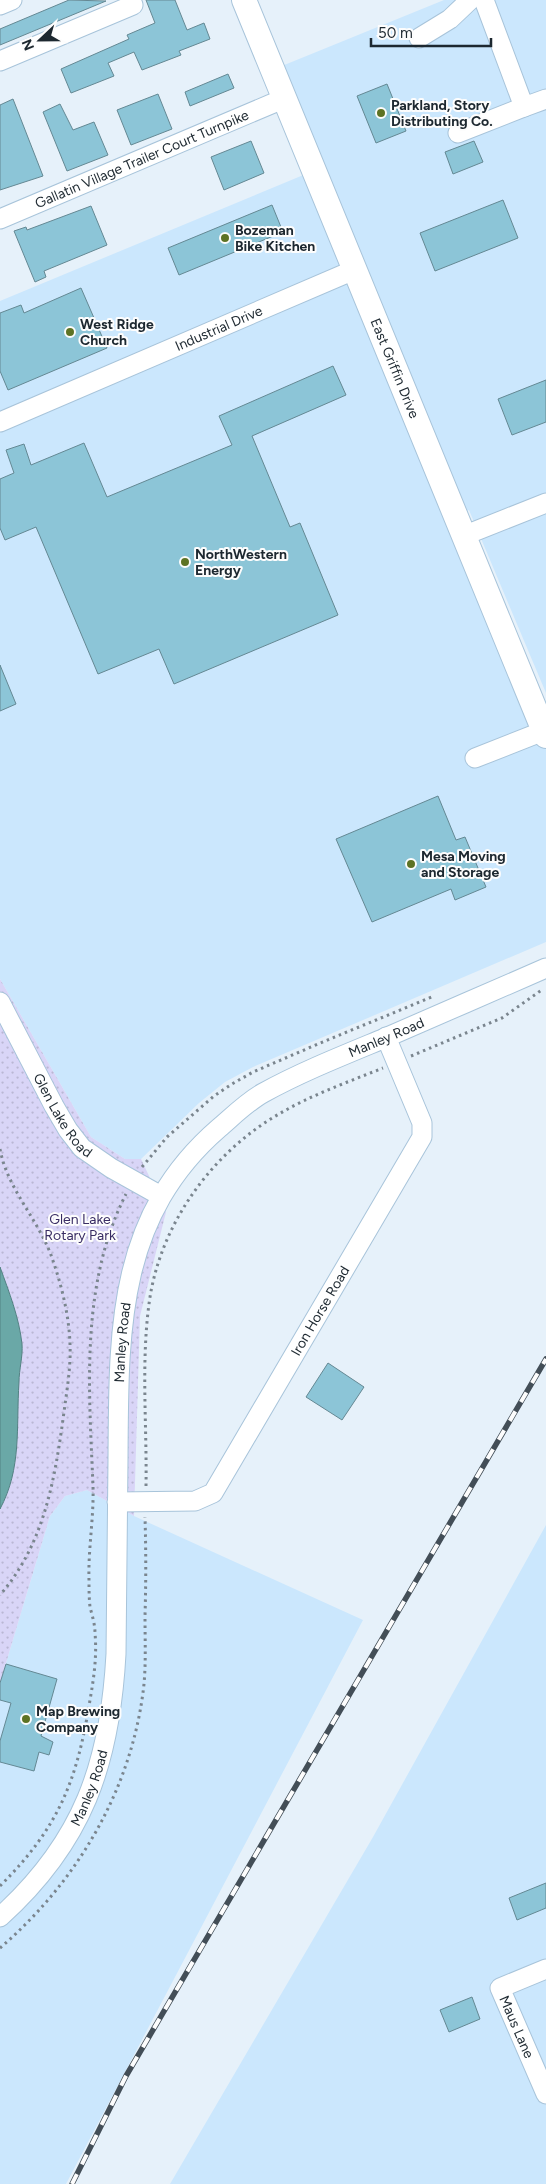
<svg xmlns="http://www.w3.org/2000/svg" width="546" height="2184" font-family="Figtree,sans-serif">
  <defs>
    <pattern id="park-dots" width="8" height="8" patternUnits="userSpaceOnUse" patternTransform="scale(1.25)"><rect width="8" height="8" fill="#d9d5f7"/><path d="M2 2h.1M6 6h.1" fill="none" stroke="#bab7d4" stroke-width="1.8" stroke-linecap="round"/></pattern>
  </defs>
  <rect width="100%" height="100%" fill="#e6f1fa"/>
  <!-- built -->
  <path fill="#cbe7fd" d="M444,0H546V693L469,510L455,516L546,736V942L253,1067L225,1082L199,1103L141,1159H125L91,1137L0,979V301L313,171L272,70Z
    M87,1490L134,1516L363,1620L66,2184H0V1683L50,1516L65,1496Z
    M546,1525V2184H170L373,1837Z"/>
  <!-- park -->
  <path fill="url(#park-dots)" d="M0,979L91,1137L125,1159H141L166,1212L140,1316L134,1516L87,1490L65,1496L50,1516L0,1683Z"/>
  <!-- water -->
  <path fill="#6aa8a7" stroke="#538283" d="M0,1267C9,1292 19,1317 22,1344C23,1356 19,1370 19,1382C16,1427 22,1468 0,1509Z"/>
  <!-- building -->
  <path fill="#8cc5d7" stroke="#648893" d="M69,0L106,1L0,45V29Z
    M146,0H175L187,30L204,23L210,39L179,51L181,55L142,70L134,52L108,63L114,76L71,93L61,69L129,39L127,35L155,23Z
    M228,74L234,88L190,106L185,92Z
    M387,84L406,131L376,143L357,96Z
    M158,94L172,129L131,145L117,110Z
    M13,99L43,176L0,190V105Z
    M60,104L73,130L94,122L108,155L67,171L43,112Z
    M251,141L264,173L224,190L211,157Z
    M474,141L483,162L453,174L445,152Z
    M503,200L518,238L435,271L420,233Z
    M272,205L283,232L179,275L168,248Z
    M91,206L107,245L44,271L46,277L35,282L14,231L26,227L27,230Z
    M81,288L107,348L8,390L0,371V313L21,305L24,313Z
    M333,366L346,395L252,436L290,527L300,523L338,615L174,684L159,649L98,674L36,527L5,540L0,528V479L14,473L6,450L24,444L31,465L84,443L107,497L232,445L219,416Z
    M546,380V422L512,435L498,399Z
    M0,665L16,704L0,711Z
    M438,796L456,840L465,837L486,887L455,900L451,889L372,922L336,839Z
    M328,1363L364,1387L342,1420L306,1397Z
    M6,1664L57,1679L41,1736L53,1742L49,1755L39,1752L34,1771L0,1762V1741L11,1703L0,1700V1683Z
    M546,1883V1908L517,1920L509,1898Z
    M472,1997L480,2019L449,2032L440,2010Z"/>
  <g fill="none" stroke-linecap="round" stroke-linejoin="round">
    <defs>
      <g id="minor">
        <path d="M484,0L524,107L546,99"/>
        <path d="M0,5L12,0"/>
        <path d="M419,38L450,19L470,0"/>
        <path d="M0,61L133,5L131,0"/>
        <path d="M458,133L524,107"/>
        <path id="s1" d="M0,219L283,99"/>
        <path id="s2" d="M0,422L354,270"/>
        <path d="M463,536L546,503"/>
        <path d="M475,758L546,730"/>
        <path id="s3" d="M0,1002L54,1106L68,1130L82,1148L111,1168L161,1196"/>
        <path id="s4" d="M117,1502L195,1501L213,1493L422,1137V1123L386,1037"/>
        <path id="s5" d="M0,1917C83,1842 110,1764 116,1654C117,1589 117,1525 118,1460C119,1334 115,1218 219,1128C233,1116 247,1102 263,1093C301,1072 344,1055 385,1038C439,1015 492,991 546,968"/>
        <path id="s6" d="M546,1969L500,1988L546,2094"/>
      </g>
      <g id="major">
        <path id="s7" d="M244,0L546,736"/>
      </g>
    </defs>
    <!-- minor casing -->
    <use href="#minor" stroke="#a8c4da" stroke-width="21"/>
    <!-- major casing -->
    <use href="#major" stroke="#a8c4da" stroke-width="26"/>
    <!-- path -->
    <path stroke="#7a858e" stroke-width="3" stroke-dasharray="2.5 4" stroke-linecap="butt" d="M411,1056L502,1018L543,989
      M0,1149C7,1188 37,1218 51,1255C61,1283 69,1314 70,1344C71,1367 67,1389 64,1412C55,1478 45,1543 0,1595
      M142,1167L167,1137L214,1096L232,1084L253,1072L318,1044L434,996
      M146,1486C147,1426 141,1364 149,1304C159,1226 211,1153 279,1114C311,1095 348,1082 383,1068
      M0,1886C59,1827 77,1781 90,1700C94,1677 97,1656 95,1633C95,1624 92,1615 90,1607C89,1598 89,1589 89,1580C88,1549 94,1518 93,1486C89,1388 80,1285 126,1194
      M0,1948C78,1881 133,1787 144,1684C146,1662 145,1639 145,1616C146,1583 146,1550 145,1517"/>
    <!-- minor -->
    <use href="#minor" stroke="#fff" stroke-width="19"/>
    <!-- major -->
    <use href="#major" stroke="#fff" stroke-width="24"/>
    <defs>
      <path id="rail" d="M72,2184L126,2076L546,1359"/>
    </defs>
    <!-- rail casing -->
    <use href="#rail" stroke="#434e57" stroke-width="5.5"/>
    <!-- rail -->
    <use href="#rail" stroke="#fdfdfd" stroke-width="4" stroke-dasharray="11" stroke-linecap="butt"/>
  </g>
  <!-- markers -->
  <g fill="#5d7324" stroke="#fdfdfd" stroke-width="2">
    <circle cx="381" cy="113" r="5"/>
    <circle cx="225" cy="238" r="5"/>
    <circle cx="70" cy="332" r="5"/>
    <circle cx="185" cy="562" r="5"/>
    <circle cx="411" cy="864" r="5"/>
    <circle cx="26" cy="1719" r="5"/>
  </g>
  <g text-anchor="middle" dominant-baseline="central" stroke-width="4" stroke-linejoin="round" paint-order="stroke">
    <!-- poi labels -->
    <g font-size="14" font-weight="bold" fill="#1d2830" stroke="#fdfdfd" text-anchor="start">
      <text x="391" y="105">Parkland, Story<tspan x="391" dy="16">Distributing Co.</tspan></text>
      <text x="235" y="230">Bozeman<tspan x="235" dy="16">Bike Kitchen</tspan></text>
      <text x="80" y="324">West Ridge<tspan x="80" dy="16">Church</tspan></text>
      <text x="195" y="554">NorthWestern<tspan x="195" dy="16">Energy</tspan></text>
      <text x="421" y="856">Mesa Moving<tspan x="421" dy="16">and Storage</tspan></text>
      <text x="36" y="1711">Map Brewing<tspan x="36" dy="16">Company</tspan></text>
    </g>
    <!-- street labels -->
    <g font-size="14" fill="#1d2830" stroke="#fdfdfd">
      <text stroke="none"><textPath href="#s1" startOffset="154">Gallatin Village Trailer Court Turnpike</textPath></text>
      <text stroke="none"><textPath href="#s2" startOffset="238">Industrial Drive</textPath></text>
      <text stroke="none"><textPath href="#s7" startOffset="398">East Griffin Drive</textPath></text>
      <text stroke="none"><textPath href="#s5" startOffset="1042">Manley Road</textPath></text>
      <text stroke="none"><textPath href="#s3" startOffset="130">Glen Lake Road</textPath></text>
      <text stroke="none"><textPath href="#s4" startOffset="309">Iron Horse Road</textPath></text>
      <text stroke="none"><textPath href="#s5" startOffset="608">Manley Road</textPath></text>
      <text stroke="none"><textPath href="#s5" startOffset="159">Manley Road</textPath></text>
      <text stroke="none"><textPath href="#s6" startOffset="92">Maus Lane</textPath></text>
    </g>
    <!-- park labels -->
    <g font-size="14" fill="#392d64" stroke="#fdfdfd">
      <text x="80" y="1219">Glen Lake<tspan x="80" dy="16">Rotary Park</tspan></text>
    </g>
  </g>
  <!-- north arrow -->
  <g transform="translate(40 40) rotate(248)" stroke="#fdfdfd" stroke-width="4" paint-order="stroke">
  <path d="M0-4L9 19L0 12L-9 19Z" fill="#1d2830"/>
  <text y="-8" font-size="14" font-weight="bold" text-anchor="middle" fill="#1d2830">N</text>
  </g>
  <!-- scale -->
  <path d="M371 38v8h120v-8" fill="none" stroke="#1d2830" stroke-width="2.5"/>
  <text x="378" y="38" font-size="15" fill="#1d2830" stroke="#fdfdfd" stroke-width="4" paint-order="stroke">50 m</text>
</svg>
